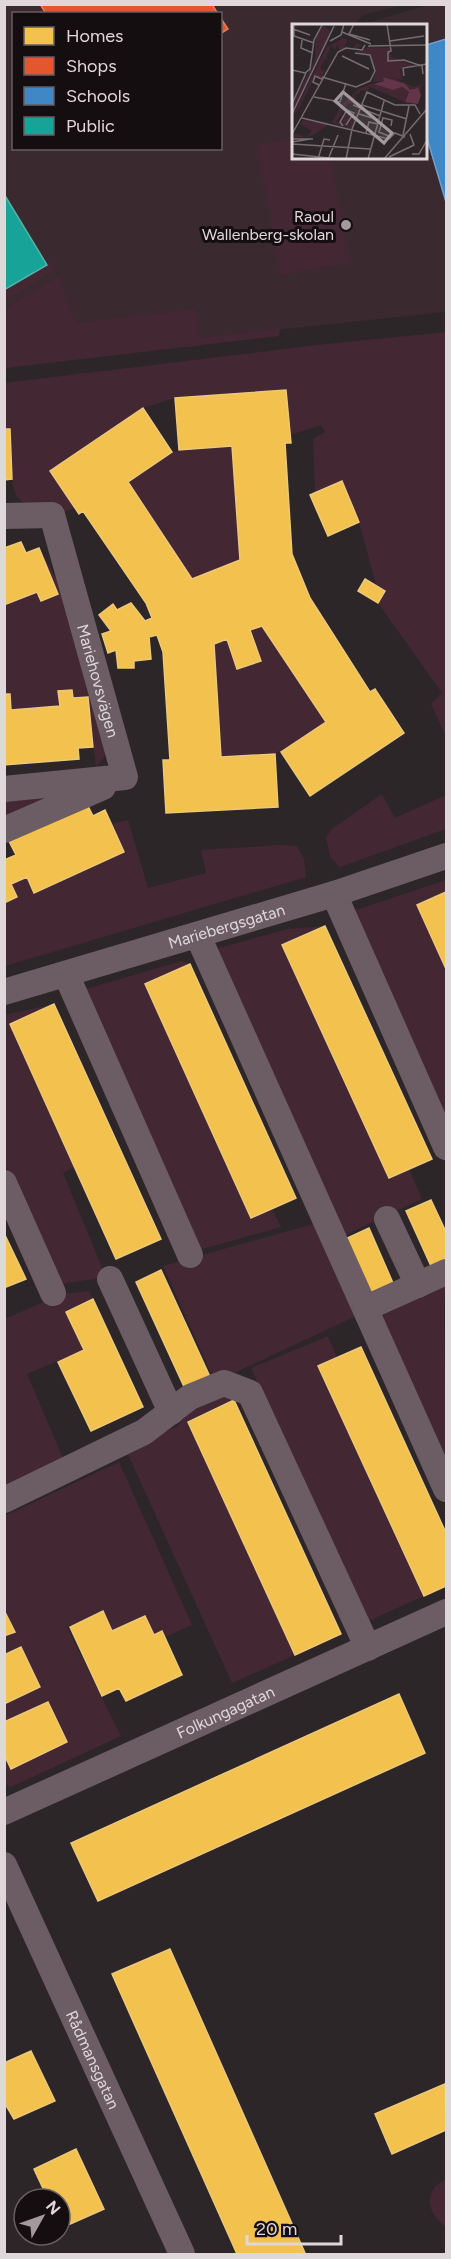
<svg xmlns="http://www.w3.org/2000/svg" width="451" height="2259" font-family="Figtree,sans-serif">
  <rect width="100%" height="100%" fill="#2d2629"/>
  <!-- built -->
  <path fill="#3a292f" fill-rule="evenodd" d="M5,5H402L363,15L354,25L294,26V158H426V26L361,25L427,5H446V312L199,338L196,310L5,338ZM14,14H220V148H14Z"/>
  <!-- green -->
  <path fill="#432733" d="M293,139L294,158H331L350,263L280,275L257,145Z
    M53,261L56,270L5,301V290Z
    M59,276L76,323L196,309L200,338L280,328L279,336L5,368V309Z
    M446,332V737L431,704L442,693L378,603L385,591L376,585L359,522L342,482L315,493L313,439L325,432L321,425L290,435L286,390L175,398L143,408L50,471L75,507L58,516C45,512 29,509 19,499C8,488 11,445 10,429H5L4,383L317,345Z
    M232,446L240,560L192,579L128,482L172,452Z
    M39,548L64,592L108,743L104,757L96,767L88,697L73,698L72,690L59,691L60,706L11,710L10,694H5V605L37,592L41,601L58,594Z
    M262,626L326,722L275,754L221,757L214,644L227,639L237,669L261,661L250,630Z
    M382,794L395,818L446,795V829L340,867L330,857L326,837L333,828Z
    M62,796L5,822V802Z
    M128,820L148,888L206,873L201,850L280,845L297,846L304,859L306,877L5,966L4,903L16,897L11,884L27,877L34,892L124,852L111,824Z
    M446,880V892L417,905L446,969V1124L353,911Z
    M325,926L282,946L389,1178L409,1169L422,1199L343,1236L215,949L288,929Z
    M182,961L190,964L145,985L251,1218L272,1209L281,1227L199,1250L79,991Z
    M54,1004L10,1025L74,1167L63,1173L106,1277L61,1284L5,1164L4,1015Z
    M317,1223L356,1316L215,1382L163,1266Z
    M446,1284L444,1307L446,1464L378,1315Z
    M89,1291L93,1299L67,1312L84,1350L27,1374L65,1463L8,1488L4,1481V1319L63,1294Z
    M328,1336L337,1358L319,1366L424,1596L366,1622L251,1368Z
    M224,1392L234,1400L188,1422L295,1655L232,1683L126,1450L178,1426L191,1402Z
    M119,1462L192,1625L165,1637L162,1631L154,1635L145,1616L112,1631L103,1612L67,1627L121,1736L11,1787L5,1784V1754L67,1742L48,1702L5,1722V1704L40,1687L21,1647L5,1655V1636L15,1631L5,1610V1516Z
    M446,2179V2227C426,2213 423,2191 446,2179Z"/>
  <!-- homes -->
  <path fill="#f2c14e" stroke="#edc878" stroke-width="1.5" d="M286,390L291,443H285L292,554L310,598L370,692L375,689L404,733L310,796L281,752L326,722L262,626L250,630L261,661L237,669L227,639L214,644L221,757L275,754L278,807L166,813L163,760H170L163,652L157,635L149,637L151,659L134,661V668H118L116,650L108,653L102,634L111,631L99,615L113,604L117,610L131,603L145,621L152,618L146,603L83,511L79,514L50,471L143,408L172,452L128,482L192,579L240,560L232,446L179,450L175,398Z
    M4,429H10L12,479L4,480Z
    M342,481L359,522L328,536L310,495Z
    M21,542L26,553L39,548L58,594L41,601L37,592L4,605V548Z
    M365,579L385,591L378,603L358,591Z
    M72,690L73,698L88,697L93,747L78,748L79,759L4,765V694H10L11,710L60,706L58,691Z
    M88,806L93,816L105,810L124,852L34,893L27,877L11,884L17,897L4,903V860L16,855L9,841Z
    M446,892V969L417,905Z
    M325,926L432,1159L389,1178L282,945Z
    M190,964L296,1198L251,1218L145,984Z
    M54,1004L161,1239L116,1259L10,1024Z
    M431,1200L446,1232V1259L431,1266L406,1211Z
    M369,1228L393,1283L369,1294L345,1239Z
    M4,1233L26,1279L4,1288Z
    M161,1270L211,1379L186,1391L136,1282Z
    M93,1299L143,1407L91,1431L58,1362L84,1350L66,1312Z
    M361,1347L446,1533V1586L424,1596L318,1366Z
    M234,1400L341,1634L295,1655L188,1422Z
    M4,1610L15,1632L4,1636Z
    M103,1611L112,1631L145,1616L154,1635L162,1631L182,1675L126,1701L119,1688L102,1696L70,1627Z
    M21,1647L40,1687L4,1704V1655Z
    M399,1694L425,1753L98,1901L71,1843Z
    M48,1702L67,1742L11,1769L4,1754V1722Z
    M170,1949L305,2253L301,2254H237L112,1974Z
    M31,2051L55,2101L14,2119L4,2102V2063Z
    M445,2084L446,2130L392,2154L375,2114Z
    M76,2149L104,2209L61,2228L60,2199H48L34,2169Z"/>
  <!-- shops -->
  <path fill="#e4572e" stroke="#e37d62" stroke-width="1.5" d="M40,4H212L218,14H46Z
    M220,17L228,29L220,34Z"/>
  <!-- schools -->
  <path fill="#3f88c5" stroke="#6fa0cb" stroke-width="1.5" d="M446,39V202L426,135V45Z"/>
  <!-- public -->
  <path fill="#17a398" stroke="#53b3ac" stroke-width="1.5" d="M4,194L47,265L4,290Z"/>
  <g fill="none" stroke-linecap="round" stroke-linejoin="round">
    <!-- minor -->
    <g stroke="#6b5d63" stroke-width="26">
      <path id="s1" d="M4,516L52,515L125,777L4,789"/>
      <path d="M4,830L103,787"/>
      <path d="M334,894L446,1147"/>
      <path d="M198,936L446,1489"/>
      <path d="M66,974L190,1255"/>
      <path id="s2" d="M4,992L334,894L446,856"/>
      <path d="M4,1183L53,1293"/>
      <path d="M387,1219L418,1285"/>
      <path d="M110,1279L171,1412"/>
      <path d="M366,1308L446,1272"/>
      <path d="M4,1500L144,1432L190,1397L224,1383L250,1393L368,1648"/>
      <path id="s3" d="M4,1812L446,1612"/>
      <path id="s4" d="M4,1865L182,2254"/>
    </g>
  </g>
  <!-- markers -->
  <circle fill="#a1999c" stroke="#140e10" stroke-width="2" cx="346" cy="225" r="6"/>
  <g text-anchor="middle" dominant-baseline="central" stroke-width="6" stroke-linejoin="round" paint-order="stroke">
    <!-- poi labels -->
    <g font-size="16" fill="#e0d7da" stroke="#140e10" text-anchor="end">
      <text x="334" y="216">Raoul<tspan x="334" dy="18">Wallenberg-skolan</tspan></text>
    </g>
    <!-- street labels -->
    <g font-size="16" fill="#e0d7da" stroke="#140e10">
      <text stroke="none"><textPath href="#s1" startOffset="220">Mariehovsvägen</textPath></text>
      <text stroke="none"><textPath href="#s2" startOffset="232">Mariebergsgatan</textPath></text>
      <text stroke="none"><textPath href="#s3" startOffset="243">Folkungagatan</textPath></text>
      <text stroke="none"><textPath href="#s4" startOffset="214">Rådmansgatan</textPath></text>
    </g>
  </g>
  <!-- overview -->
  <g transform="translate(292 24)">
    <rect width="135" height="135" fill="#2d2629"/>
    <path d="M32,2L38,7L37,15L0,88V81L23,36L24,10ZM52,14L71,22L60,25L64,20L56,16L52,23L57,24L47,26L45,20L44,25L39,22L34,33L39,38L37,41L39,37L33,35L28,44L33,47L36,42L29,54L23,51L8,83L0,93L35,23ZM77,23L97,24L99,33L120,41V44L112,42L108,46L111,56L99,53L122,63L135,59L130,61L127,70L92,53V57L81,58L84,47L78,30L65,28ZM81,59L101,66L110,63L116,68L113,78L78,63L75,67L68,66V69L63,70V78H71L59,104L40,99L49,81L67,65ZM56,79L68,82L56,102L59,89L56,87L50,98H44ZM11,96L38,100L19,112L15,113L2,114L3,109L14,113L20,107L8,100Z" fill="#432733" fill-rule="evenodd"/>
    <path d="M91,53L113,60L118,66L126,64L129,71L126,80L113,78L117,68L108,61L110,63L101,66L82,60L92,57Z" fill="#643549"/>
    <path fill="none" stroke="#756d70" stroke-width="1.5" d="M2,0V12L22,19M62,0L57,10L78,16M95,0L99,27L96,28V37L112,36L130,42L131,50M1,5L18,11M50,8L79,20M10,16L9,24L21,29M38,17L49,11L52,0M98,17L132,12M76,22L135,21M50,32L77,45M0,46L13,49L18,45L22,16L30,1M112,52L111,44L135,40M30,53L64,63L78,57L83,47L78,31L63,29M27,61L21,58L23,52L30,55M22,73L48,78L54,59M0,80L14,49M61,81L88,92M70,81L115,95M0,90L42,2M67,90L87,96M10,94L97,115L103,109L113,113M51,102L48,98L55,86L62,89L54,101M99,102L100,96L91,94L87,108L99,113M74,109L77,98L86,100M0,110L46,28L54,24L70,26L73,21M111,111L117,82M1,115H21M0,118L18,115M0,120L78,125M0,130L46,135M120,130H127L135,116M37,133L46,111M97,133L122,121L118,110M26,135L32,115L38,116M54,135L60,105L75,68L103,81H123L128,90M76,135L92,77M92,135L135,85"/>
    <path fill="#a1999c" fill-opacity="0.15" stroke="#a1999c" stroke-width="3" d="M51,68L100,109L92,119L43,77Z"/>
    <rect width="135" height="135" fill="none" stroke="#e0d7da" stroke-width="3"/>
  </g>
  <!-- border -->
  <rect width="451" height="2259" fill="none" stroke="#e0d7da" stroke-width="12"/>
  <!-- legend -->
  <rect x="12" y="12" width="210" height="138" fill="#140e10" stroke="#665e61" stroke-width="1.5"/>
  <rect x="24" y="27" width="30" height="18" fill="#f2c14e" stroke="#665e61" stroke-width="1.5"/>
  <text x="66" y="42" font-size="18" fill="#e0d7da">Homes</text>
  <rect x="24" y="57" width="30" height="18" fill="#e4572e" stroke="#665e61" stroke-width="1.5"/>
  <text x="66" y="72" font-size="18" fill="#e0d7da">Shops</text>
  <rect x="24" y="87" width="30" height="18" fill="#3f88c5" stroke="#665e61" stroke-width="1.5"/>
  <text x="66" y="102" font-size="18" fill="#e0d7da">Schools</text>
  <rect x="24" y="117" width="30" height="18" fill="#17a398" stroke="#665e61" stroke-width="1.5"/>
  <text x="66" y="132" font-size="18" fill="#e0d7da">Public</text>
  <!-- north arrow -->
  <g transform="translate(42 2217) rotate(50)"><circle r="28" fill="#140e10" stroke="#665e61" stroke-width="1.5"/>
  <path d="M0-4.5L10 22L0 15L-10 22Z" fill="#a1999c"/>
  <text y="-9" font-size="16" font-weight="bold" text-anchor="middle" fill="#e0d7da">N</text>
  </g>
  <!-- scale -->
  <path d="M247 2235v9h94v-9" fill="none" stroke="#e0d7da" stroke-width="3"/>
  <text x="256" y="2235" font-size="18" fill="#e0d7da" stroke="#140e10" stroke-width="4.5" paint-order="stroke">20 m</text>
</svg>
